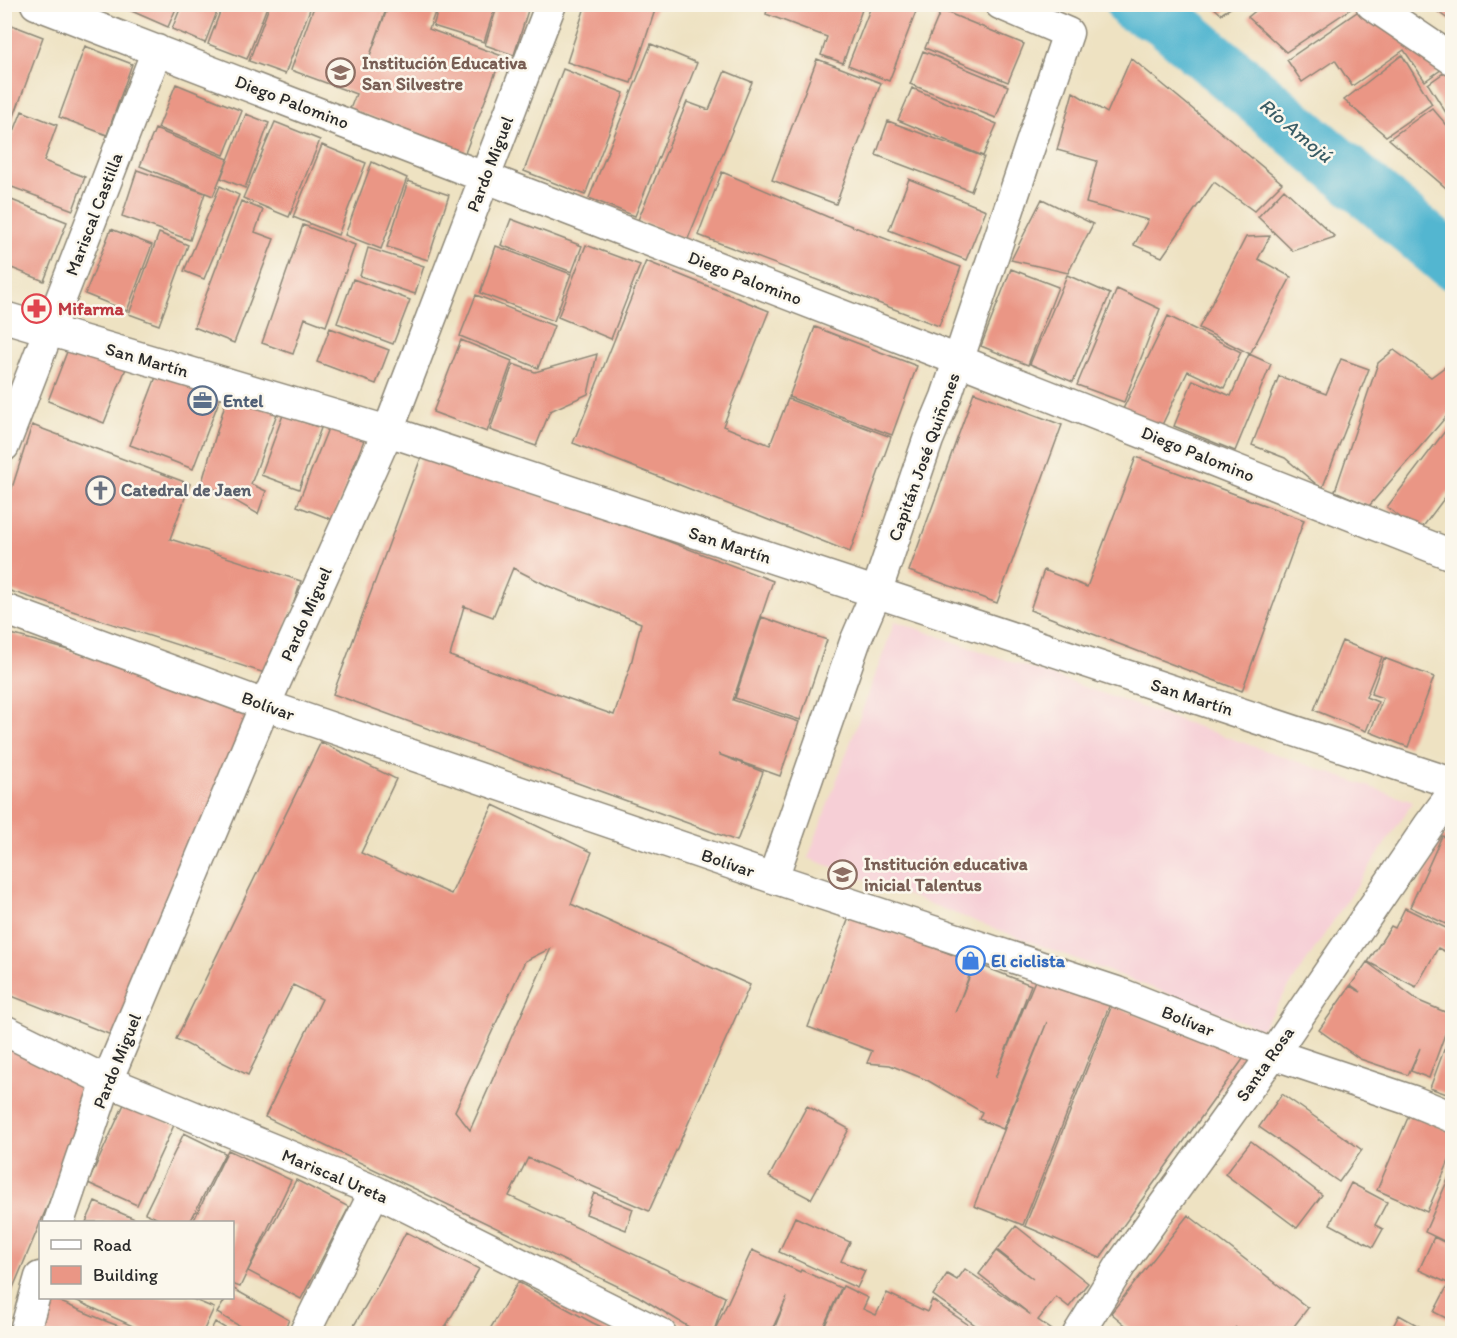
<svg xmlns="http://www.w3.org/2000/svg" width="1457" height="1338" font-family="Itim,sans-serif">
  <rect width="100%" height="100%" fill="#fbf7ec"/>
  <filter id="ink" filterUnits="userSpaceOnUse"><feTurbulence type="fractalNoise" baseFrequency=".0167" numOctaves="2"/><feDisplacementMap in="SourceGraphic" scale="12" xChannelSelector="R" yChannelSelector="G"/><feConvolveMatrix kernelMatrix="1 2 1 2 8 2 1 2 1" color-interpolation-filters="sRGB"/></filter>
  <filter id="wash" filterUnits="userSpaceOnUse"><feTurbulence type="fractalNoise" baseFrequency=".008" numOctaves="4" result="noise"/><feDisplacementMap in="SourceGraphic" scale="24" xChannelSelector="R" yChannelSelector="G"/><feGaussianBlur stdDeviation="1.35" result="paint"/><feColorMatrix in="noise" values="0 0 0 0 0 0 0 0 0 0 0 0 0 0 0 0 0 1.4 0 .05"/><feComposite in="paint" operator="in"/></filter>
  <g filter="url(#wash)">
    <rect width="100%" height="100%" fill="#eee2c2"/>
    <!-- built -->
    <path fill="#f6cfd6" d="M895,621L1413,802L1261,1029L808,858Z"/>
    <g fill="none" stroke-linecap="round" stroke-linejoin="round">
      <!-- river -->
      <path stroke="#52b6d0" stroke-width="56" d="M1134,4L1163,17L1452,262"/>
    </g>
    <g id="blocks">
      <!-- building -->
      <path fill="#ea9685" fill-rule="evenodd" d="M129,4H178L168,27L127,9Z
        M182,4H220L205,43L172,29Z
        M223,4H268L247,59L208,44Z
        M270,4H312L285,74L249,61Z
        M315,4H388L368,61L389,4H438L429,29L502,56L465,153L350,109L356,94L291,70Z
        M440,4H496L484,42L433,26Z
        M498,4H530L514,55L485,45Z
        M586,4H657L631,83L567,62Z
        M769,4H864L843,63L821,55L827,37L766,14Z
        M872,4H919L889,81L848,65Z
        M1210,4H1237L1221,14Z
        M1264,4H1358L1286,52L1248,17Z
        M1427,4H1452V22Z
        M1363,8L1452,62L1425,81L1404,50L1352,86L1335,60L1302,82L1287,60Z
        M941,10L1024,44L1008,82L925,48Z
        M4,22L43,37L5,141L4,140Z
        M651,44L697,63L635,216L589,198Z
        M85,46L132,64L107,135L59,117Z
        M923,51L1008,86L996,118L910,84Z
        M1402,55L1432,104L1386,136L1344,100Z
        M1131,58L1282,183L1254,211L1214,182L1162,257L1134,245L1148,220L1086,203L1097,161L1057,150L1073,92L1107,113Z
        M817,59L881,83L836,204L772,180Z
        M1452,67V112L1448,116L1428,84Z
        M563,69L624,93L585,195L524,171Z
        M725,71L752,82L687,241L638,220L687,102L709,110Z
        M176,84L242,111L224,155L158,128Z
        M912,88L997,124L983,156L898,120Z
        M1432,108L1452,131V193L1389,139Z
        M22,111L57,125L44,161L85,177L73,210L4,184V157Z
        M246,114L269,123L245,188L221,178Z
        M888,121L984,157L971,191L876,155Z
        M275,122L320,140L289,217L243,198Z
        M155,129L228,159L213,196L140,166Z
        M322,145L366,163L338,235L293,217Z
        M372,162L407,178L381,249L345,235Z
        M137,170L205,193L190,240L122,216Z
        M722,172L828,217L961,267L939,326L698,235Z
        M909,179L986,210L966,260L889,230Z
        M408,181L449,195L428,260L387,247Z
        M220,186L239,195L204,279L184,271Z
        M1284,189L1335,237L1293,251L1258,217Z
        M4,197L67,222L44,281L4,265Z
        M1042,199L1093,224L1068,273L1011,260Z
        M241,201L263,210L255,232L274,239L234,343L194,327Z
        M511,219L582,246L572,272L501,245Z
        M303,225L355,245L326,326L305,318L293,354L262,343Z
        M111,229L152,245L127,311L85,294Z
        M159,233L188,245L159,325L129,314Z
        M1270,236L1258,259L1291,277L1250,354L1199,328L1246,237Z
        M586,245L640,265L611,339L558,317Z
        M496,246L571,274L554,321L480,293Z
        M368,248L424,266L415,294L360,276Z
        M646,261L769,311L723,426L770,445L788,399L891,437L850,552L573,443Z
        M1011,269L1058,287L1028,365L981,346Z
        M1067,275L1110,294L1073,382L1030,364Z
        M353,279L410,300L393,344L337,323Z
        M1117,289L1160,309L1124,402L1077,385Z
        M476,295L554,326L538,368L460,336Z
        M1168,316L1241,352L1224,388L1188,371L1161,427L1123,409Z
        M815,327L917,366L892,435L789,397Z
        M330,328L389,350L376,384L317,362Z
        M461,340L512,361L487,432L433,412Z
        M70,344L127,366L104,423L48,401Z
        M1394,350L1431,377L1449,364L1452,368V410L1369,506L1335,491L1378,363Z
        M597,354L588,394L550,411L536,446L490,430L513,364L535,372Z
        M1249,354L1271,364L1235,451L1174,426L1193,380L1231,396Z
        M1341,359L1369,369L1322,489L1285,458L1252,445L1279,376L1326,394Z
        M159,369L222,393L193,469L130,445Z
        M974,392L1062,425L997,603L909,571Z
        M227,397L278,411L251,484L266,491L258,514L202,482Z
        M283,415L321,428L299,489L261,475Z
        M1452,422V488L1419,532L1387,507Z
        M32,425L190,484L170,539L301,581L271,675L4,589V513Z
        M329,426L364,440L333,520L297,506Z
        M422,455L578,507L773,581L733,700L799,722L780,776L718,754L763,772L737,841L333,694ZM513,568L548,586L641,623L631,664L614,715L450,656L464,606L493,617Z
        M1136,457L1304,520L1242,691L1030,610L1044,570L1087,587Z
        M762,617L827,640L800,720L735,698Z
        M4,632L153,674L256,707L124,1040L4,993Z
        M1342,641L1382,657L1366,697L1378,702L1366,731L1314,710Z
        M1384,658L1434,677L1408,747L1370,732L1383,698L1371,694Z
        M321,742L396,779L361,853L451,894L493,805L592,852L571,904L750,985L649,1211L528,1158L509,1196L725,1297L713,1334H700L638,1296L265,1117L322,999L293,985L248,1075L176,1039ZM551,948L470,1130L455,1111L525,961Z
        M1452,827V927L1410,907L1442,836L1448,838Z
        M1405,908L1452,931V955L1438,948L1416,987L1368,962L1391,926L1395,928Z
        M850,915L974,963L955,1013L975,963L1031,985L995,1078L1036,978L1110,1004L1023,1225L974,1206L1047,1022L1003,1129L979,1119L982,1112L927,1080L890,1065L867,1063L872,1051L808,1027Z
        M1367,962L1419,1001L1452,1015L1429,1078L1411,1071L1420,1048L1408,1075L1360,1059L1319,1030L1350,986L1361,992L1351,985Z
        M1112,1005L1246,1055L1100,1258L1025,1226Z
        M1452,1028V1096L1430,1088Z
        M4,1044L98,1085L8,1300L4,1298Z
        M1282,1094L1362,1150L1339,1182L1259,1127Z
        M125,1102L174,1125L137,1205L88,1183Z
        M807,1106L849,1129L811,1199L769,1177Z
        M1410,1113L1452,1132V1154L1427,1212L1377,1190Z
        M184,1133L225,1153L190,1222H165L145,1213Z
        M1251,1141L1322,1195L1297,1228L1225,1174Z
        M228,1150L291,1180L240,1287L232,1284V1222H193Z
        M1452,1170V1245L1425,1232Z
        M296,1180L349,1207L301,1299L248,1271Z
        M1351,1183L1387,1202L1375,1225L1383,1229L1373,1247L1330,1224Z
        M594,1193L633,1209L626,1230L586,1214Z
        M95,1202L142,1222H86Z
        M1188,1215L1308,1308L1288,1334H1244L1235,1327L1242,1334H1136L1111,1313Z
        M795,1217L850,1242L841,1261L865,1271L857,1288L779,1252Z
        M1016,1226L1088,1283L1069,1307L1056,1297L1038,1320L1052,1330L1050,1334H988L933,1295L947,1274L957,1280L965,1269L1031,1315L979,1274L996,1251L1033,1279L997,1250Z
        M406,1232L479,1269L444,1329L452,1334H349L376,1288Z
        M1434,1237L1452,1246V1285L1419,1270Z
        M752,1250L800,1272L801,1270L841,1288L820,1334H772L787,1297L770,1334H713Z
        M518,1282L593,1323L617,1334H487Z
        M1448,1285L1452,1287V1334H1443L1450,1320L1434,1312Z
        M843,1286L868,1298L863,1309L876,1315L887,1293L927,1312L932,1300L982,1334H821Z
        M232,1288L289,1320L281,1334H253L217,1313L226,1298H232Z
        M51,1298L108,1322L138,1333L36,1334Z
        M71,1298H190L214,1308L202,1334H150Z
        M1399,1315L1433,1334H1389Z
        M215,1322L235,1334H209Z"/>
    </g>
  </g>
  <g filter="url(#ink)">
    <use href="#blocks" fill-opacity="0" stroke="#8c8676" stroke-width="1.5"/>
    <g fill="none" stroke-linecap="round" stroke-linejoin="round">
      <defs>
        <path id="minor" d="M36,4L958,360L1452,555
          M1371,4L1452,59
          M4,317L388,431L1452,783
          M4,446L157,50
          M4,609L265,705L773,878L1117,992L1273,1054L1413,1101L1452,1117
          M773,878L855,642L876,593L928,440L946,397L1068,33L1000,4
          M4,1030L107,1081L375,1191L661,1334
          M59,1222L107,1081L265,705L388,431L551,4
          M24,1334L40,1277
          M304,1334L375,1191
          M1078,1334L1122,1263L1273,1054L1429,825L1452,794"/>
      </defs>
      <!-- minor casing -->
      <use href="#minor" stroke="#8c8676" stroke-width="33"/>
      <!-- minor -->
      <use href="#minor" stroke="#fff" stroke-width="30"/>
    </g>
  </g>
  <!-- icons -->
  <defs>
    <symbol id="school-ring" viewBox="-11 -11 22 22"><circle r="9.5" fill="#fbf7ec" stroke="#8d6e63" stroke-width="1.5"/><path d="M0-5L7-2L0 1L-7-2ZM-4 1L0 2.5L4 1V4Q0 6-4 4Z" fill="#8d6e63"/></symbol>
    <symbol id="pharmacy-ring" viewBox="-11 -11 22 22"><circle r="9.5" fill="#fbf7ec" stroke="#e0444e" stroke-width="1.5"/><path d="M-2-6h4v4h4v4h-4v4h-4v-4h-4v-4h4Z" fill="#e0444e"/></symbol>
    <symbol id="office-ring" viewBox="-11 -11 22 22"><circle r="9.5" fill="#fbf7ec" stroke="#5c6f8a" stroke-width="1.5"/><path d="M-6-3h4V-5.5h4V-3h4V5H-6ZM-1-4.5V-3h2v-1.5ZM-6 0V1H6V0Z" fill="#5c6f8a"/></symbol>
    <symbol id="church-ring" viewBox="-11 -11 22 22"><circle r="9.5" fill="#fbf7ec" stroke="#6b7280" stroke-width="1.5"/><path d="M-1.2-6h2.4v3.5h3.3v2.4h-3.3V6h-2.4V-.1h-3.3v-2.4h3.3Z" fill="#6b7280"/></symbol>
    <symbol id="shop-ring" viewBox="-11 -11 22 22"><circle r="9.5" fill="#fbf7ec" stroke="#3f7fe0" stroke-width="1.5"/><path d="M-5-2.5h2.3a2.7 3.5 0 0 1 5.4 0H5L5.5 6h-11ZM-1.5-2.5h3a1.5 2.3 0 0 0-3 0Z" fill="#3f7fe0"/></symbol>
  </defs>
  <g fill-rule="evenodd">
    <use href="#school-ring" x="324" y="56" width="33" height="33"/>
    <use href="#pharmacy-ring" x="20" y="292" width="33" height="33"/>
    <use href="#office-ring" x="186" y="384" width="33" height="33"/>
    <use href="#church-ring" x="84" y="474" width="33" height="33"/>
    <use href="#school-ring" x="826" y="858" width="33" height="33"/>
    <use href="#shop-ring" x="954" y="944" width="33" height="33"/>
  </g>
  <g text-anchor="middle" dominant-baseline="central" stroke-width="5" stroke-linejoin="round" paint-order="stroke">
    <!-- education labels -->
    <g font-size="18" font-weight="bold" fill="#785e54" stroke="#fbf7ec" text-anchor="start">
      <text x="362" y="63">Institución Educativa<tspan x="362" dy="21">San Silvestre</tspan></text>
      <text x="864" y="864">Institución educativa<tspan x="864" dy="21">inicial Talentus</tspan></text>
    </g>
    <!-- street labels -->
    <g font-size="18" fill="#2b2b2b" stroke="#fbf7ec">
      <text transform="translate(292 102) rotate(21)">Diego Palomino</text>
      <text transform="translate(490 164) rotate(-69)">Pardo Miguel</text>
      <text transform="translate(94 214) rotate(-69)">Mariscal Castilla</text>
      <text transform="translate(745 278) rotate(21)">Diego Palomino</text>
      <text transform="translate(147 360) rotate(16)">San Martín</text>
      <text transform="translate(1198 454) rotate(22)">Diego Palomino</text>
      <text transform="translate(924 457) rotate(-70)">Capitán José Quiñones</text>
      <text transform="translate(730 545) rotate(18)">San Martín</text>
      <text transform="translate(306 614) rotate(-66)">Pardo Miguel</text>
      <text transform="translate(1192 697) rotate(18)">San Martín</text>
      <text transform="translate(268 706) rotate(20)">Bolívar</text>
      <text transform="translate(728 863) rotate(19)">Bolívar</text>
      <text transform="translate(1188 1021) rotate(22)">Bolívar</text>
      <text transform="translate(117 1061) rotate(-68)">Pardo Miguel</text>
      <text transform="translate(1265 1064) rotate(-55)">Santa Rosa</text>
      <text transform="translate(335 1176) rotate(23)">Mariscal Ureta</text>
    </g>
    <!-- health labels -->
    <g font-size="18" font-weight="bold" fill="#be3a42" stroke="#fbf7ec" text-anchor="start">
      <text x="58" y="309">Mifarma</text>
    </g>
    <!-- service labels -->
    <g font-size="18" font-weight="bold" fill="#4e5e75" stroke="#fbf7ec" text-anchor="start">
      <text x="223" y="401">Entel</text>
    </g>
    <!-- worship labels -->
    <g font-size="18" font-weight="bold" fill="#5b616d" stroke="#fbf7ec" text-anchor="start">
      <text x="121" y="490">Catedral de Jaen</text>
    </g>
    <!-- shop labels -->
    <g font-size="18" font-weight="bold" fill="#366cbe" stroke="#fbf7ec" text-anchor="start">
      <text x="991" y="961">El ciclista</text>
    </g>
    <!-- water labels -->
    <g font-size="20" font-style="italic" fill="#395c65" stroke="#fbf7ec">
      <text transform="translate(1296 130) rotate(40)">Río Amojú</text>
    </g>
  </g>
  <!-- margin -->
  <rect width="1457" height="1338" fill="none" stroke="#fbf7ec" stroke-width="24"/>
  <!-- legend -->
  <rect x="39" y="1221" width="195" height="78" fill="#fbf7ec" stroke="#a8a59f" stroke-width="1.5"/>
  <rect x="51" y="1240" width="30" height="9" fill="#ffffff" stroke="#a8a59f" stroke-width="1.5"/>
  <text x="93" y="1251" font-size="18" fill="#2b2b2b">Road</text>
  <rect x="51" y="1266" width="30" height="18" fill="#ea9685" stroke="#a8a59f" stroke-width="1.5"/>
  <text x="93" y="1281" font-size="18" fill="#2b2b2b">Building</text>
</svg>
